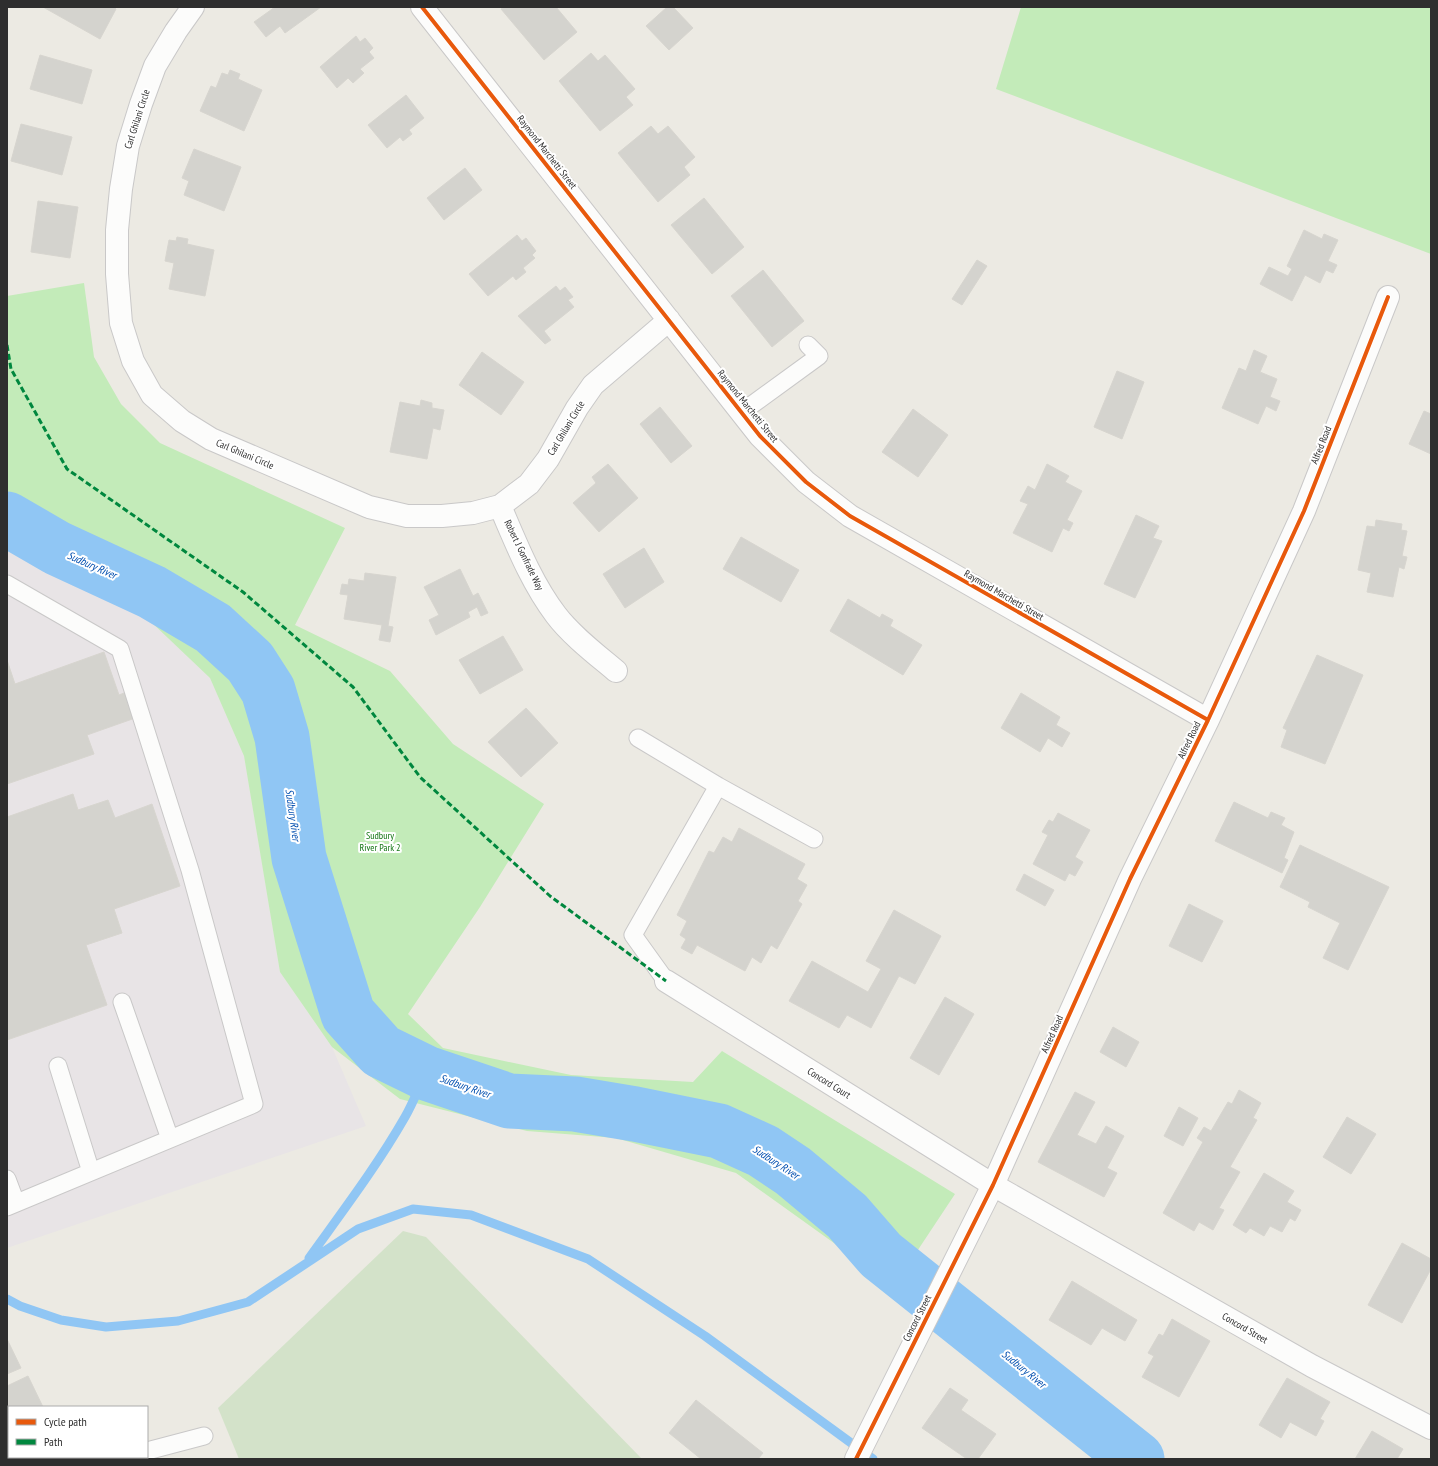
<svg xmlns="http://www.w3.org/2000/svg" width="1438" height="1466" font-family="'PT Sans Narrow',sans-serif">
  <rect width="100%" height="100%" fill="#eceae3"/>
  <!-- industrial -->
  <path fill="#e8e4e6" d="M7,542L149,619L210,678L244,756L280,972L332,1047L366,1126L7,1248Z"/>
  <!-- green -->
  <path fill="#c3ebb9" d="M1021,7H1431V254L996,89Z
    M84,283L94,357L121,404L160,443L345,528L295,625L390,671L453,744L544,804L480,907L408,1014L443,1048L571,1075L693,1082L722,1051L955,1194L894,1286L736,1173L616,1138L527,1131L400,1099L332,1047L280,972L244,756L210,678L148,619L7,542V296Z"/>
  <!-- cemetery -->
  <path fill="#d3e2c9" d="M403,1231L426,1237L642,1459H239L218,1408Z"/>
  <g fill="none" stroke-linecap="round" stroke-linejoin="round">
    <!-- stream -->
    <path stroke="#90c6f4" stroke-width="9" d="M309,1258C342,1212 377,1166 405,1117C413,1103 419,1087 426,1073
      M7,1299L20,1306L61,1320L106,1327L178,1321L248,1302L358,1229L413,1209L471,1215L588,1259L705,1336L873,1459"/>
    <!-- river -->
    <path stroke="#90c6f4" stroke-width="55" d="M7,519L57,548L152,592L213,628L250,662L268,690L282,737L299,858L348,1014L381,1051L426,1073L509,1101L575,1104L635,1114L719,1131L763,1151L793,1171L847,1216L881,1255L1137,1459"/>
  </g>
  <!-- building -->
  <path fill="#d4d3ce" stroke="#d7d5cf" d="M43,7H114L116,9L100,39Z
    M275,7H321L285,33L280,26L266,37L254,22Z
    M504,7H556L577,32L544,60L501,9Z
    M667,7H673L693,28L669,50L646,26Z
    M356,36L360,42L365,38L373,48L369,52L374,58L360,69L364,73L353,83L348,78L337,88L320,67Z
    M591,53L598,61L605,55L635,89L626,97L633,105L600,131L559,81Z
    M40,55L92,70L82,104L30,89Z
    M230,70L240,74L238,79L262,90L244,131L200,111L211,86L216,88L222,73L228,75Z
    M406,95L424,118L409,130L412,134L403,141L400,137L387,148L368,125Z
    M21,124L72,137L62,175L11,161Z
    M651,126L658,134L668,126L695,157L684,167L690,175L658,202L618,153Z
    M194,149L241,167L224,211L184,195L189,181L182,178Z
    M465,168L482,190L444,220L427,198Z
    M704,198L744,247L712,274L671,225Z
    M38,201L78,207L70,258L31,252Z
    M1304,230L1322,239L1324,234L1338,240L1328,261L1337,265L1333,273L1326,270L1320,283L1305,275L1292,301L1260,284L1269,267L1288,276L1292,269L1287,266Z
    M517,235L522,241L526,238L536,251L532,255L535,258L523,268L526,272L516,280L513,276L488,296L469,274Z
    M177,237L188,239L187,244L214,250L205,296L169,289L174,263L165,261L169,240L176,241Z
    M977,260L987,266L962,305L952,299Z
    M763,270L804,321L772,347L731,296Z
    M556,286L560,291L565,287L573,297L568,300L574,307L544,331L551,340L545,344L518,316Z
    M1254,350L1267,356L1260,372L1277,379L1270,397L1280,401L1276,411L1266,406L1258,424L1222,408L1239,368L1246,371Z
    M482,352L524,382L501,415L459,385Z
    M1117,371L1144,382L1122,439L1094,427Z
    M421,400L432,403V408L444,410L440,430L433,428L427,459L390,452L400,402L420,406Z
    M660,407L692,446L671,463L640,424Z
    M913,409L948,435L918,477L882,452Z
    M1424,411L1431,414V454L1409,444Z
    M608,464L638,498L599,532L573,503L596,483L592,477Z
    M1047,464L1069,476L1065,482L1082,491L1067,520L1073,523L1069,531L1063,528L1052,552L1013,533L1028,504L1020,501L1028,486L1035,490Z
    M1136,515L1159,526L1153,538L1162,541L1135,598L1104,584Z
    M1376,520L1402,524L1401,530L1407,531L1402,556L1407,557L1404,569L1399,567L1393,597L1367,592L1371,573L1358,570L1367,526L1375,527Z
    M741,537L799,570L781,602L723,569Z
    M644,548L664,582L625,608L603,574Z
    M460,569L473,596L478,593L488,613L481,616L477,607L468,612L470,617L436,635L429,620L439,615L424,587Z
    M365,573L396,577L388,626L393,627L390,642L379,640L382,625L344,619L348,595L340,594L342,584L348,585L349,579L364,581Z
    M848,599L880,618L882,614L893,620L890,626L922,645L903,675L830,631Z
    M503,636L523,670L480,694L459,660Z
    M104,652L119,695L129,691L138,717L87,735L94,754L7,784V660L15,684Z
    M1317,655L1363,675L1325,764L1281,747L1287,730L1283,728Z
    M1021,693L1060,717L1056,725L1070,733L1062,747L1048,738L1040,752L1001,728Z
    M526,708L558,743L521,777L488,742Z
    M73,794L78,810L108,800L115,818L152,804L180,886L114,909L122,933L86,945L107,1005L7,1040V817Z
    M1234,802L1268,818L1271,812L1285,818L1281,825L1294,832L1284,858L1288,860L1282,873L1215,841Z
    M1058,813L1090,830L1075,857L1083,862L1075,876L1069,873L1065,881L1033,864L1048,835L1042,832L1049,820L1053,822Z
    M739,828L805,864L797,879L807,885L798,901L802,904L777,949L771,945L761,963L752,957L745,971L697,945L692,954L681,948L686,939L680,935L687,921L677,915L709,851L714,853L723,837L732,842Z
    M1300,845L1389,887L1348,970L1323,958L1340,923L1308,907L1310,902L1280,887Z
    M1024,874L1054,890L1045,906L1016,890Z
    M1189,904L1223,921L1202,962L1169,946Z
    M894,910L941,936L915,984L899,976L871,1028L847,1015L839,1028L789,1001L812,961L868,992L881,969L866,961Z
    M945,997L974,1014L939,1075L910,1058Z
    M1113,1027L1139,1042L1126,1067L1100,1052Z
    M1239,1090L1261,1103L1253,1118L1257,1120L1230,1167L1240,1172L1219,1208L1224,1210L1213,1230L1199,1222L1194,1231L1163,1213L1203,1142L1197,1138L1204,1127L1211,1131L1228,1102L1232,1104Z
    M1075,1092L1095,1102L1077,1135L1096,1144L1106,1126L1124,1136L1107,1168L1117,1173L1104,1197L1038,1162Z
    M1179,1107L1198,1118L1183,1146L1164,1136Z
    M1347,1117L1376,1134L1351,1174L1323,1157Z
    M1264,1173L1294,1191L1287,1202L1301,1210L1295,1221L1290,1218L1282,1232L1270,1226L1264,1236L1250,1228L1246,1233L1233,1225Z
    M1402,1243L1431,1259V1269L1402,1323L1368,1305Z
    M1072,1281L1137,1320L1125,1341L1102,1328L1091,1345L1049,1320Z
    M1172,1319L1210,1341L1179,1397L1142,1377L1154,1356L1148,1353L1159,1334L1163,1336Z
    M7,1339L21,1368L7,1374Z
    M28,1376L43,1407H9V1422L7,1423V1386Z
    M1287,1378L1330,1402L1320,1419L1324,1421L1316,1436L1290,1422L1281,1438L1259,1425Z
    M950,1388L968,1400L961,1410L996,1434L978,1459H967L922,1428Z
    M696,1400L763,1453L758,1459H701L669,1433Z
    M1372,1431L1403,1449L1397,1459H1355Z"/>
  <g fill="none" stroke-linecap="round" stroke-linejoin="round">
    <defs>
      <path id="service" d="M742,412L819,356L808,345
        M7,584L120,649L190,870L254,1104L7,1207
        M638,738L718,786
        M666,981L633,935L718,786L814,839
        M122,1002L170,1139
        M58,1066L91,1172
        M7,1179L16,1203
        M147,1451L204,1436
        M116,1459L124,1457"/>
      <path id="minor" d="M193,7L176,31L155,66L141,104L128,146L121,189L117,230V274L121,323L133,361L152,395L182,421L211,439L369,507L407,516H442L473,513L500,506L529,484L548,459L577,408L593,385L669,320
        M422,7L760,436L806,482L850,516L1208,720
        M500,506C516,543 531,582 556,615C571,635 597,655 616,671
        M666,981L993,1185L1312,1366L1431,1428
        M856,1459L993,1185L1130,879L1208,720L1304,511L1388,297"/>
    </defs>
    <!-- service casing -->
    <use href="#service" stroke="#c9c8c8" stroke-width="19"/>
    <!-- minor casing -->
    <use href="#minor" stroke="#c9c8c8" stroke-width="24"/>
    <!-- service -->
    <use href="#service" stroke="#fcfcfb" stroke-width="17"/>
    <!-- minor -->
    <use href="#minor" stroke="#fcfcfb" stroke-width="22"/>
    <!-- quiet -->
    <path stroke="#00873e" stroke-width="3" stroke-dasharray="6 3" stroke-linecap="butt" d="M7,345L11,369L67,469L243,592L353,687L420,777L550,896L666,981"/>
    <defs>
      <path id="cycleway" d="M422,7L760,436L806,482L850,516L1208,720
        M856,1459L993,1185L1130,879L1208,720L1304,511L1388,297"/>
    </defs>
    <!-- cycleway casing -->
    <use href="#cycleway" stroke="#fff" stroke-width="6"/>
    <!-- cycleway -->
    <use href="#cycleway" stroke="#e8590c" stroke-width="4"/>
  </g>
  <g text-anchor="middle" dominant-baseline="central" stroke-width="4" stroke-linejoin="round" paint-order="stroke">
    <!-- street labels -->
    <g font-size="10" fill="#2e2e2e" stroke="#fff">
      <text transform="translate(137 119) rotate(-72)">Carl Ghilani Circle</text>
      <text transform="translate(547 152) rotate(52)">Raymond Marchetti Street</text>
      <text transform="translate(748 406) rotate(51)">Raymond Marchetti Street</text>
      <text transform="translate(566 428) rotate(-59)">Carl Ghilani Circle</text>
      <text transform="translate(1321 445) rotate(-68)">Alfred Road</text>
      <text transform="translate(245 454) rotate(23)">Carl Ghilani Circle</text>
      <text transform="translate(524 555) rotate(64)">Robert J Gonfrade Way</text>
      <text transform="translate(1004 595) rotate(30)">Raymond Marchetti Street</text>
      <text transform="translate(1189 740) rotate(-64)">Alfred Road</text>
      <text transform="translate(1052 1034) rotate(-66)">Alfred Road</text>
      <text transform="translate(829 1083) rotate(32)">Concord Court</text>
      <text transform="translate(917 1318) rotate(-63)">Concord Street</text>
      <text transform="translate(1245 1328) rotate(30)">Concord Street</text>
    </g>
    <!-- park labels -->
    <g font-size="10" fill="#137513" stroke="#fff">
      <text x="380" y="835">Sudbury<tspan x="380" dy="12">River Park 2</tspan></text>
    </g>
    <!-- water labels -->
    <g font-size="11" font-style="italic" fill="#004eaf" stroke="#fff">
      <text transform="translate(92 565) rotate(24)">Sudbury River</text>
      <text transform="translate(293 815) rotate(82)">Sudbury River</text>
      <text transform="translate(465 1086) rotate(19)">Sudbury River</text>
      <text transform="translate(776 1162) rotate(33)">Sudbury River</text>
      <text transform="translate(1024 1369) rotate(39)">Sudbury River</text>
    </g>
  </g>
  <!-- border -->
  <rect width="1438" height="1466" fill="none" stroke="#2e2e2e" stroke-width="16"/>
  <!-- legend -->
  <rect x="8" y="1406" width="140" height="52" fill="#ffffff" stroke="#ababab"/>
  <rect x="16" y="1419" width="20" height="6" fill="#e8590c" stroke="#ababab"/>
  <text x="44" y="1426" font-size="12" fill="#2e2e2e">Cycle path</text>
  <rect x="16" y="1439" width="20" height="6" fill="#00873e" stroke="#ababab"/>
  <text x="44" y="1446" font-size="12" fill="#2e2e2e">Path</text>
</svg>
